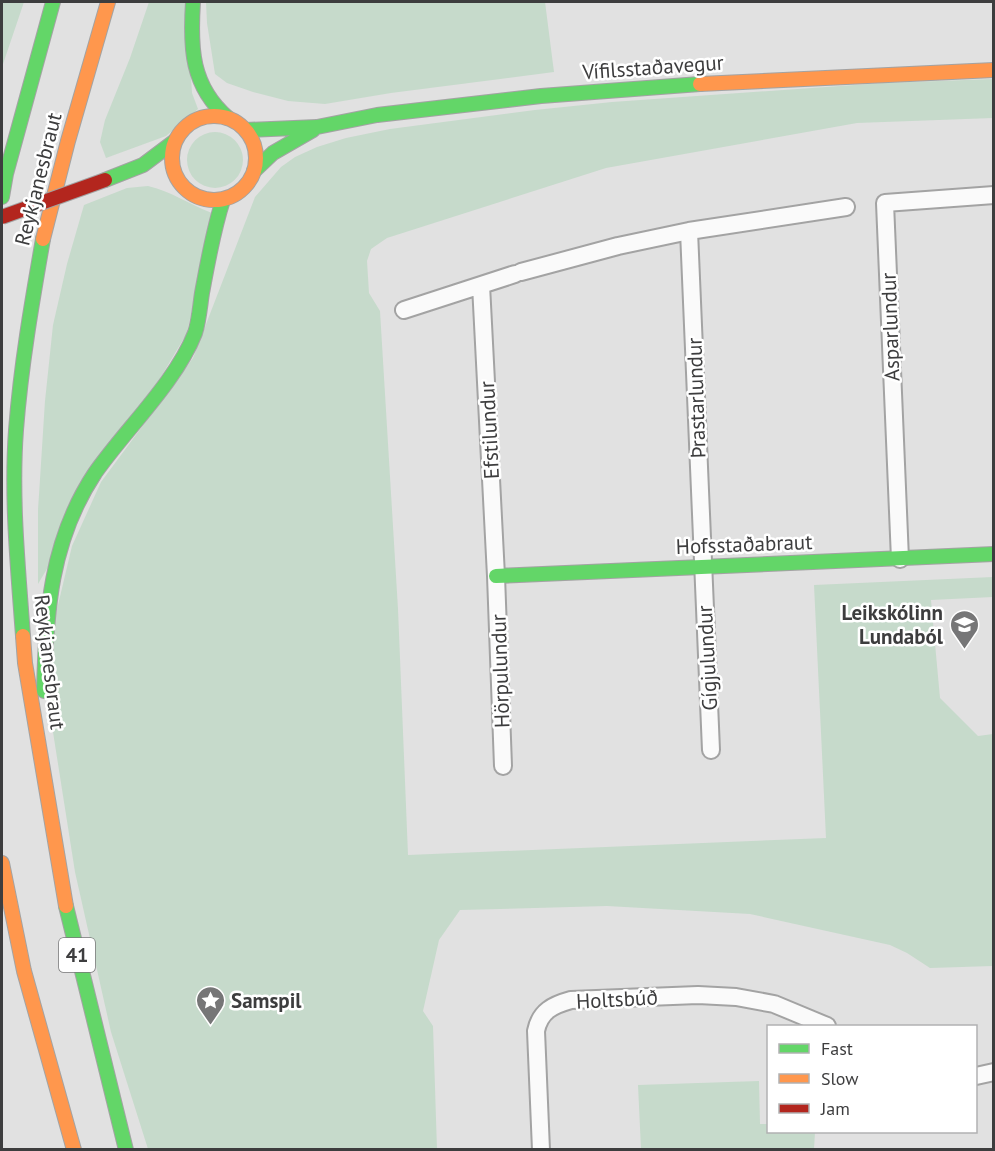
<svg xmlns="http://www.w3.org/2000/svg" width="995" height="1151" font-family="'PT Sans',sans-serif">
  <rect width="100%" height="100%" fill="#e1e1e1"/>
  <!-- green -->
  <path fill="#c6dacb" d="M2,2H24L2,67Z
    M149,2H186L192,93L198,109L166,136L106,158L100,142L105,120L130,58Z
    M206,2H545L554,72L391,93L325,104L288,101L253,92L227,83L215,74L207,23Z
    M993,79V118L857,123L606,168L387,238L371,249L367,261L369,293L380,311L398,609L408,855L826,838L814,585L993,577V597L931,600L940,698L978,736L993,734V966L930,968L907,953L890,945L750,914L607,906L460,910L439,940L423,1011L433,1026L437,1149H148L111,1032L75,872L50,713L54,622L72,546L101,482L193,358L255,197L281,167L295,157L317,147L346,138L390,129L535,110L612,102L883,83Z
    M187 160a28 28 0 1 1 56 0a28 28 0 1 1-56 0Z
    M148,186C173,192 188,204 212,213L187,333L38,584V510L45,401L53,325L67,264L84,205L127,188Z
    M759,1081L760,1124H768V1132H815L814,1149H641L638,1085Z"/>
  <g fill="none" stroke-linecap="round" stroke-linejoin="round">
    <defs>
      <path id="street" d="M689,231L711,750
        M521,272L618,246L689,231L846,207
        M481,285L496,576L503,766
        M404,310L515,274
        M900,559L885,203L994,195
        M976,1076L994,1072
        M541,1150L536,1031C540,1011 553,1005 571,1000L698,995L736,997L774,1004L827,1026"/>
      <path id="fast" d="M193,2C190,48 191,86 228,118
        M246,130L317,127L377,115L541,96L700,84
        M254,171L273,153L313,130
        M105,180L143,165L175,141
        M2,197L6,174L53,2
        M496,576L994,554
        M23,636C18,567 11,498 16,430C21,365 32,302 43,239
        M44,691C46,613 50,541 95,473C125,430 176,382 195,333C199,321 200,306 202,293C208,261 213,231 223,200
        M66,906L126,1150"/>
      <path id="slow" d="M700,84L994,70
        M172 158a42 42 0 1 1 84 0a42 42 0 1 1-84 0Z
        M43,239L68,141L108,2
        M23,636L25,663L66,906
        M2,863L24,971L74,1150"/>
    </defs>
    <!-- street casing -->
    <use href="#street" stroke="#a3a3a3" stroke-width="20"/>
    <!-- fast casing -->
    <use href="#fast" stroke="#a3a3a3" stroke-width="16"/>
    <!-- slow casing -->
    <use href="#slow" stroke="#a3a3a3" stroke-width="16"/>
    <!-- street -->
    <use href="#street" stroke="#fafafa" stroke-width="16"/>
    <!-- fast -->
    <use href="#fast" stroke="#63d668" stroke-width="14"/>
    <!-- slow -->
    <use href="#slow" stroke="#ff974d" stroke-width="14"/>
    <defs>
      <path id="jam-bridge" d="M2,217L105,180"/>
    </defs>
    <!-- jam-bridge casing -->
    <use href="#jam-bridge" stroke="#a3a3a3" stroke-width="16" stroke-linecap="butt"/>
    <!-- jam-bridge -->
    <use href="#jam-bridge" stroke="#b3261e" stroke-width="14"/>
  </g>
  <!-- icons -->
  <defs>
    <symbol id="school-pin" viewBox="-11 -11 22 30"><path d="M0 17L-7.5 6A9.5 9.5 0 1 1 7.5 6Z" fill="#767677" stroke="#fff"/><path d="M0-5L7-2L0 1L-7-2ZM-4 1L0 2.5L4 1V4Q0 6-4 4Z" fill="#fff"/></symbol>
    <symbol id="sight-pin" viewBox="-11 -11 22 30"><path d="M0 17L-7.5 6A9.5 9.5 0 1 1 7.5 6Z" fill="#767677" stroke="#fff"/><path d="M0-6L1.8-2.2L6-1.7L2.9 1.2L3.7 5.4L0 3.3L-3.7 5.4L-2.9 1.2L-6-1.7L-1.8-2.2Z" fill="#fff"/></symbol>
  </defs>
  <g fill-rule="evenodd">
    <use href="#school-pin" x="948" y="608" width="33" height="45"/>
    <use href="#sight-pin" x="194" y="984" width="33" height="45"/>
  </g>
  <g text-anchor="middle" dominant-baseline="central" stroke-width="5" stroke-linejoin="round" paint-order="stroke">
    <!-- shield labels -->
    <rect fill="#fff" stroke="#777778" stroke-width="1.5" x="59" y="938" width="36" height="34" rx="4.5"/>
    <g font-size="20" font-weight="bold" fill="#3d3d3e">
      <text x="77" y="955">41</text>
    </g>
    <!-- street labels -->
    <g font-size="21" fill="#3d3d3e" stroke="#fff">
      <text transform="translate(653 67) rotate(-4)">Vífilsstaðavegur</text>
      <text transform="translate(38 179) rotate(-76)">Reykjanesbraut</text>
      <text transform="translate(890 327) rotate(-92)">Asparlundur</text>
      <text transform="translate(696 398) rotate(-92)">Þrastarlundur</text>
      <text transform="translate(489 430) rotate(-93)">Efstilundur</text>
      <text transform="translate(744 544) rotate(-2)">Hofsstaðabraut</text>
      <text transform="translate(707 658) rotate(-93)">Gígjulundur</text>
      <text transform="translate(50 662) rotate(83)">Reykjanesbraut</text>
      <text transform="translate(500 671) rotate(-92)">Hörpulundur</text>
      <text transform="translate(617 999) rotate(-3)">Holtsbúð</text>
    </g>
    <!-- poi labels -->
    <g font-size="21" font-weight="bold" fill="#3d3d3e" stroke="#fff" text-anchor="end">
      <text x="943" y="612">Leikskólinn<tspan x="943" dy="24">Lundaból</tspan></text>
      <text x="231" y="1000" text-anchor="start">Samspil</text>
    </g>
  </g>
  <!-- border -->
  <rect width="995" height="1151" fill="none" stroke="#3d3d3e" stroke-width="6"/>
  <!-- legend -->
  <rect x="767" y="1025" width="210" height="108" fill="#ffffff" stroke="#b1b1b2" stroke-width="1.5"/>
  <rect x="779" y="1044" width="30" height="9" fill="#63d668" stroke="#b1b1b2" stroke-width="1.5"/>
  <text x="821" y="1055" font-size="18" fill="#3d3d3e">Fast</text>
  <rect x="779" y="1074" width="30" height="9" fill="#ff974d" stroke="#b1b1b2" stroke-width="1.5"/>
  <text x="821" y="1085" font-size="18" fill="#3d3d3e">Slow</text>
  <rect x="779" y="1104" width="30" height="9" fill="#b3261e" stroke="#b1b1b2" stroke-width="1.5"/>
  <text x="821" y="1115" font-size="18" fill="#3d3d3e">Jam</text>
</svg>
